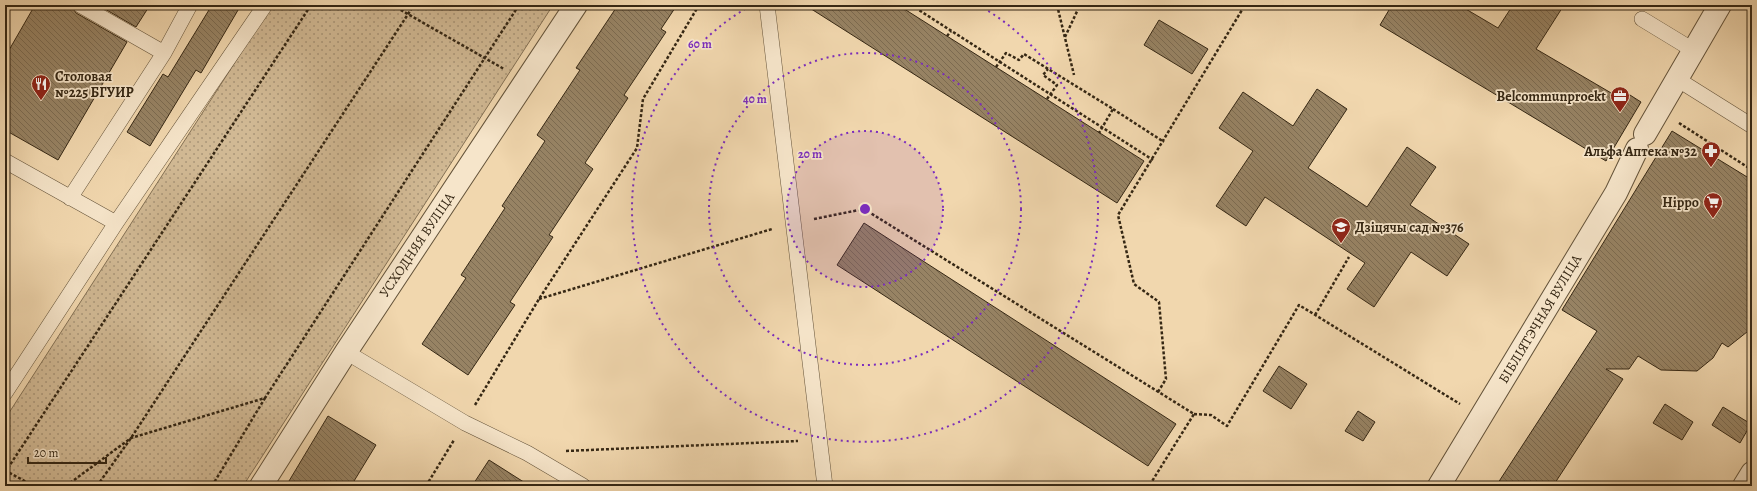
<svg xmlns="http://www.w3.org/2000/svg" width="1757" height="491" font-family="Alegreya,serif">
  <defs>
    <pattern id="park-dots" width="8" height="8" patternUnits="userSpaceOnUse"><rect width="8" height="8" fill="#d1b994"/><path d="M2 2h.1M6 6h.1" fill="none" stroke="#aa9678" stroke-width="1.8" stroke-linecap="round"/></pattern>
    <pattern id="building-back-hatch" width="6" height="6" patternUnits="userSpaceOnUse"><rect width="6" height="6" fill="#978364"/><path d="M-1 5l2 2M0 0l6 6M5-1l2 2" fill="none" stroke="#7c6b51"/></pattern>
  </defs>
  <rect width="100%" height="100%" fill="#f1d7ae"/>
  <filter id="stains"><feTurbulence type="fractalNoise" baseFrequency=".005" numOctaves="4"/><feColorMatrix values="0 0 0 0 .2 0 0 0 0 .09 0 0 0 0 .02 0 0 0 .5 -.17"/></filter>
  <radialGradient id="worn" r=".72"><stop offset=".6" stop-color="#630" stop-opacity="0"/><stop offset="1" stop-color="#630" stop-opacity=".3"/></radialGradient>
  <!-- park -->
  <path fill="url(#park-dots)" stroke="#837054" d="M272,5H553L243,486H5V419Z"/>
  <!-- building -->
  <path fill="url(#building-back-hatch)" stroke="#352714" d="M35,5H71L76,13L127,42L58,160L5,130V57Z
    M98,5H150L136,27Z
    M212,5H241L201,73L196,70L150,146L127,132L163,74L168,77Z
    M618,5H677L661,29L666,32L624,95L628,98L585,163L593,169L549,235L553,237L510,302L515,305L468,375L422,344L466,278L461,275L505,208L502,206L545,141L537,135L580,70L576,68Z
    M805,5H898L1144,161L1117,203Z
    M1392,5H1459L1498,28L1513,5H1564L1536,49L1618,97L1622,90L1641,102L1606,161L1380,25Z
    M1159,20L1208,49L1192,74L1144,45Z
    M1317,89L1347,109L1308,168L1367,207L1407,147L1436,167L1410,205L1469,244L1447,276L1411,252L1374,307L1347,289L1365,263L1265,197L1246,226L1216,206L1253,151L1219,128L1243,92L1293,126Z
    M1672,131L1752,180V328L1728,347L1722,343L1713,358L1697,371L1661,370L1638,356L1629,369H1606L1623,379L1553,486H1496L1597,331L1562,310Z
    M864,223L1176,424L1148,466L837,265Z
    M1279,366L1307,384L1291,409L1263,391Z
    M1665,404L1693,422L1682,440L1653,423Z
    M1723,407L1751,424L1740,443L1712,425Z
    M1358,411L1375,422L1363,441L1345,431Z
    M328,416L376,445L351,486H286Z
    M489,460L530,486H472Z"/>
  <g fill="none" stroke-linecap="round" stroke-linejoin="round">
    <defs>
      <path id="lane" d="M80,5L164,53
        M767,5L825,486
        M1642,19L1693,50
        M1677,79L1752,126
        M5,161L116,223
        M70,198L164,53L190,5
        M346,352L465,423L527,453L583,486
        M5,393L116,223L265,5"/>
      <path id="street" d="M1645,134L1720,5
        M261,486L346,352L576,5
        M1439,486L1616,193L1637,149
        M1744,486L1752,473"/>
    </defs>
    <!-- lane casing -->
    <use href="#lane" stroke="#64533a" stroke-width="16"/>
    <!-- street casing -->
    <use href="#street" stroke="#64533a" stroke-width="24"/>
    <!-- path -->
    <path stroke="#352714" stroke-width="2.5" stroke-dasharray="3 2" stroke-linecap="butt" d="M392,5L504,69
      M911,5L1153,160
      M1057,5L1074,75
      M1744,6L1752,11
      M947,36L951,31
      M1065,37L1080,5
      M996,67L1006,53L1019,60L1024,54L1113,109L1099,133
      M1047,99L1057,85L1043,75L1048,69
      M1113,109L1164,142
      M1679,123L1752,170
      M814,219L864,209L1194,414L1149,486
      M539,299L772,229
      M1315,315L1349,257
      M1158,392L1166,379L1159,302L1134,284L1118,215L1245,5
      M475,405L539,299L637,148L643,99L699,5
      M1194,414L1211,415L1227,426L1299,305L1460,404
      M566,451L798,441
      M34,486L6,471L311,5
      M66,486L131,438L265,398L519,5
      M97,486L131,438L414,5
      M212,486L265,398
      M426,486L454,440"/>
    <!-- lane -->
    <use href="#lane" stroke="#f6e5ca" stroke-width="15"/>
    <!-- street -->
    <use href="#street" stroke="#f6e5ca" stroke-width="22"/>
  </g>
  <!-- distance rings -->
  <circle cx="865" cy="209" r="78" fill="#7b2cbf" fill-opacity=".12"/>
  <g fill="none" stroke="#7b2cbf" stroke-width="2" stroke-dasharray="2 4">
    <circle cx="865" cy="209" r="78"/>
    <circle cx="865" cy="209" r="156"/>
    <path d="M978 5A233 233 0 1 1 752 5"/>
  </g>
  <!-- icons -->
  <defs>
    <symbol id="restaurant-pin" viewBox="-11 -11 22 30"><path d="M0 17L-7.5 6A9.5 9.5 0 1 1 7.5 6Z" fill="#8f2418" stroke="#f6e5ca"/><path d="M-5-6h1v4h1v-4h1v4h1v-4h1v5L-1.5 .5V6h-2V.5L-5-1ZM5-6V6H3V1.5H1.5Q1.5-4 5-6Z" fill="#fff"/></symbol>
    <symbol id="office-pin" viewBox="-11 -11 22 30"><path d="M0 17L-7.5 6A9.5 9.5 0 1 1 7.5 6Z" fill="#8f2418" stroke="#f6e5ca"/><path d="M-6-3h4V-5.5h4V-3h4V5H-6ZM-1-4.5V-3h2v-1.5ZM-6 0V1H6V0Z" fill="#fff"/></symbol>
    <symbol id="pharmacy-pin" viewBox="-11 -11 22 30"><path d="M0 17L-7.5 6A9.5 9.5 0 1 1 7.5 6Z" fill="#8f2418" stroke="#f6e5ca"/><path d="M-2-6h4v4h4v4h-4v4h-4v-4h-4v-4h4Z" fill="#fff"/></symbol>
    <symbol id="supermarket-pin" viewBox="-11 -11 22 30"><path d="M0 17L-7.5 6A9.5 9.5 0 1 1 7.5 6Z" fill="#8f2418" stroke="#f6e5ca"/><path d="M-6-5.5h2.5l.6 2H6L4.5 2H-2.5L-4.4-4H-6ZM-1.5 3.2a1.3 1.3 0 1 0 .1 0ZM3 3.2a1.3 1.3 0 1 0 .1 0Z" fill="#fff"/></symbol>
    <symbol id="school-pin" viewBox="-11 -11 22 30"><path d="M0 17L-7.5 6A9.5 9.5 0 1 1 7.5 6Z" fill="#8f2418" stroke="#f6e5ca"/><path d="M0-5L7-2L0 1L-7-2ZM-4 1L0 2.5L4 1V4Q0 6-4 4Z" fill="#fff"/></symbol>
  </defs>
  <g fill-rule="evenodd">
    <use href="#restaurant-pin" x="30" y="73" width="22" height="30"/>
    <use href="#office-pin" x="1609" y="85" width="22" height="30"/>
    <use href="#pharmacy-pin" x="1700" y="140" width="22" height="30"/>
    <use href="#supermarket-pin" x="1702" y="191" width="22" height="30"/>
    <use href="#school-pin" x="1330" y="216" width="22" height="30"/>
  </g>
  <g text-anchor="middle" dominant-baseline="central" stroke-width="3.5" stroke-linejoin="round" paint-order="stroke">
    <!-- poi labels -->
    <g font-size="14" font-weight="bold" fill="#352714" stroke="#f6e5ca" text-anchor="end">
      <text x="55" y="76" text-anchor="start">Столовая<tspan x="55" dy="16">№225 БГУИР</tspan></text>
      <text x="1606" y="96">Belcommunproekt</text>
      <text x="1697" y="151">Альфа Аптека №32</text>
      <text x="1699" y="202">Hippo</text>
      <text x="1355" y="227" text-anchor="start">Дзіцячы сад №376</text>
    </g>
    <!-- street labels -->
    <g font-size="14" fill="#352714" stroke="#f6e5ca">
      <text transform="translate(417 245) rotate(-56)">УСХОДНЯЯ ВУЛІЦА</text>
      <text transform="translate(1540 319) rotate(-59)">БІБЛІЯТЭЧНАЯ ВУЛІЦА</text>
    </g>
  </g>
  <circle cx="865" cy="209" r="6" fill="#7b2cbf" stroke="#f6e5ca" stroke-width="2"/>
  <g font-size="12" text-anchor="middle" font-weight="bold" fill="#7b2cbf" stroke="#f6e5ca" stroke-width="3.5" stroke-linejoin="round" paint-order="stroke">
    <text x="700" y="48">60 m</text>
    <text x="755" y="103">40 m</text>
    <text x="810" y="158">20 m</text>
  </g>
  <!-- margin -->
  <rect width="1757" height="491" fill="none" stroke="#f1d7ae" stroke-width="20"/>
  <rect x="6" y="6" width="1745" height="479" fill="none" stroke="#352714" stroke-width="2"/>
  <rect x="10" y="10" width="1737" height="471" fill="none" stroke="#352714"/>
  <!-- scale -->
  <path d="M28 457v6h78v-6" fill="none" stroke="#352714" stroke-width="2"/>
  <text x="34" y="457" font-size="12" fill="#352714" stroke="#f6e5ca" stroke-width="3" paint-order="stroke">20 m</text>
  <rect width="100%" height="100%" filter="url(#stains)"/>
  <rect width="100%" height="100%" fill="url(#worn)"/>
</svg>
